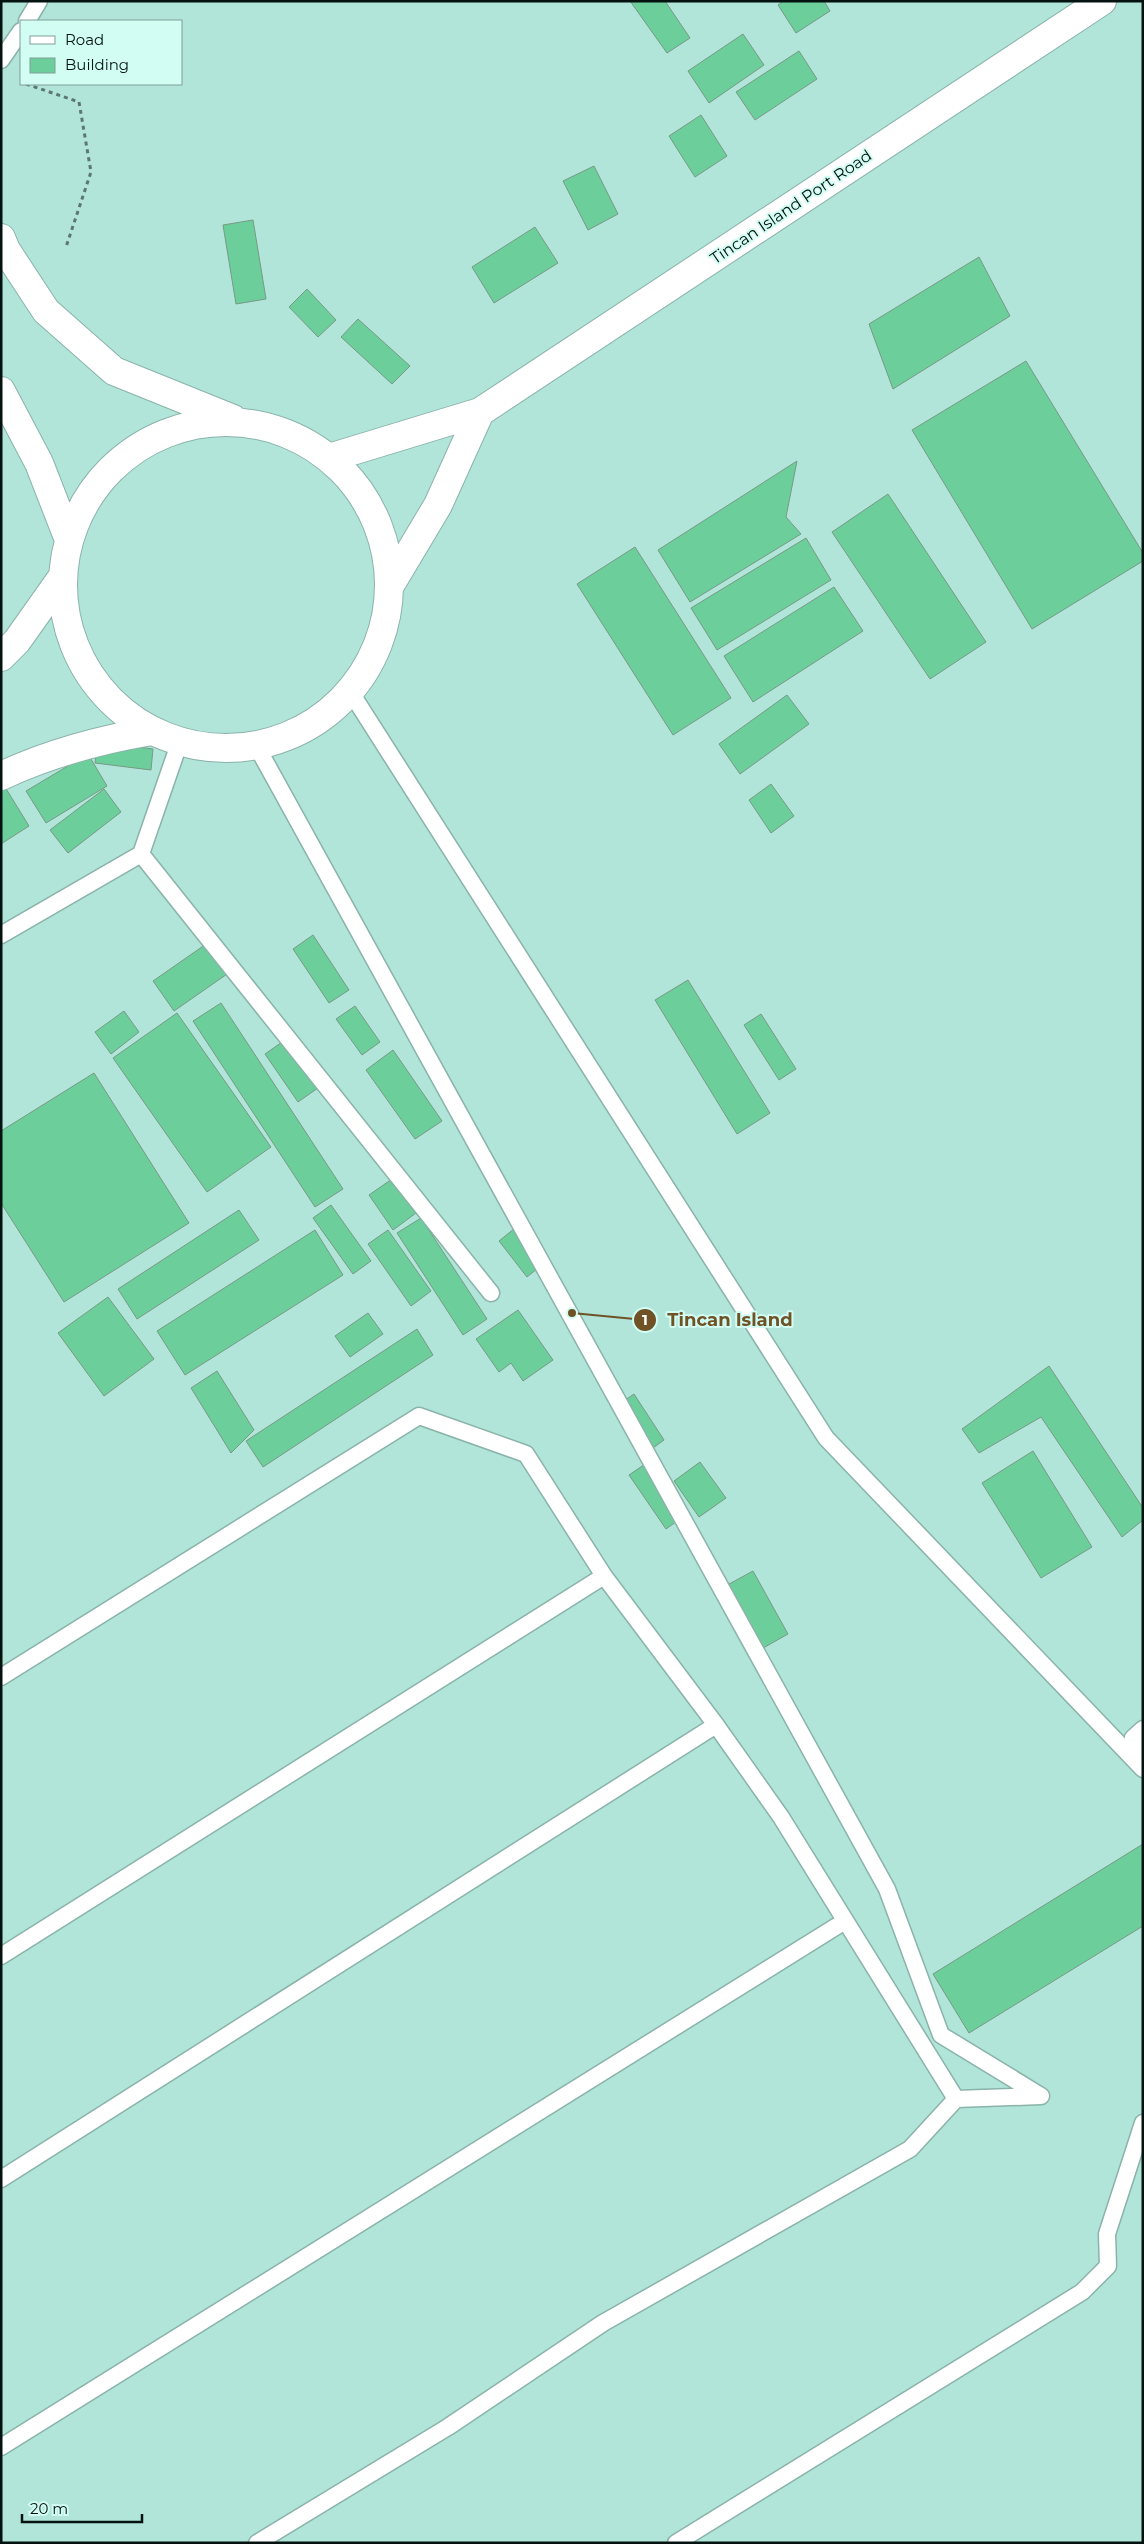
<svg xmlns="http://www.w3.org/2000/svg" width="1144" height="2544" font-family="Montserrat,sans-serif">
  <rect width="100%" height="100%" fill="#c5f0e6"/>
  <!-- built -->
  <path fill="#b1e5da" fill-rule="evenodd" d="M1,1H1143V2543H1ZM21,21H181V84H21Z"/>
  <!-- building -->
  <path fill="#6ccf9b" stroke="#789985" d="M630,1H665L690,38L667,53Z
    M783,1H824L830,11L796,33L778,5Z
    M743,34L764,65L709,103L688,71Z
    M799,51L817,79L755,120L736,92Z
    M701,115L727,156L695,177L669,136Z
    M594,166L618,214L588,230L563,181Z
    M253,220L266,299L236,304L223,225Z
    M535,227L558,263L494,303L472,267Z
    M979,257L1010,316L893,389L869,324Z
    M307,289L336,320L318,337L289,307Z
    M358,319L410,366L392,384L341,337Z
    M1026,361L1143,553V561L1032,629L912,430Z
    M797,461L786,517L801,534L690,602L658,550Z
    M888,494L986,642L930,679L832,532Z
    M806,538L831,580L717,650L691,608Z
    M635,547L731,698L673,735L577,584Z
    M834,587L863,631L753,702L724,656Z
    M787,695L809,724L740,774L719,744Z
    M98,742L153,749L151,770L95,763Z
    M88,754L107,786L46,823L26,791Z
    M771,784L794,816L771,833L749,800Z
    M5,787L29,826L1,844V790Z
    M104,789L121,812L68,853L50,830Z
    M313,935L349,990L329,1003L293,949Z
    M209,942L230,972L174,1011L153,981Z
    M688,980L770,1113L737,1134L655,1000Z
    M221,1003L343,1189L315,1207L193,1021Z
    M355,1006L380,1042L362,1055L336,1019Z
    M124,1011L139,1032L111,1054L95,1032Z
    M177,1013L271,1147L207,1192L113,1058Z
    M761,1014L796,1069L779,1080L744,1025Z
    M285,1040L318,1088L298,1102L265,1054Z
    M393,1050L442,1121L415,1139L366,1070Z
    M94,1073L189,1223L64,1302L1,1203V1131Z
    M392,1179L416,1213L393,1230L369,1195Z
    M331,1205L371,1261L353,1274L313,1218Z
    M239,1210L259,1240L137,1319L118,1289Z
    M421,1218L487,1319L463,1335L397,1233Z
    M520,1224L548,1260L527,1277L499,1241Z
    M315,1230L343,1275L185,1375L157,1331Z
    M388,1230L431,1291L411,1306L368,1244Z
    M108,1297L154,1359L104,1396L58,1333Z
    M518,1310L553,1360L523,1381L511,1363L499,1372L476,1339Z
    M368,1313L383,1334L350,1357L335,1336Z
    M417,1329L433,1355L263,1467L246,1441Z
    M1049,1366L1143,1508V1520L1122,1537L1041,1417L979,1453L962,1429Z
    M217,1371L254,1430L231,1453L191,1388Z
    M634,1394L664,1440L646,1453L615,1407Z
    M1033,1451L1092,1547L1041,1578L982,1483Z
    M651,1460L687,1514L666,1529L629,1475Z
    M700,1462L726,1498L699,1517L674,1481Z
    M753,1571L788,1634L756,1652L720,1589Z
    M1143,1844V1926L969,2033L933,1974Z"/>
  <g fill="none" stroke-linecap="round" stroke-linejoin="round">
    <defs>
      <path id="lane" d="M27,21L39,1
        M1,60L21,31
        M350,691L826,1438L1143,1769
        M141,854L491,1293
        M1,935L141,854L180,741
        M1,1677L419,1416L526,1454L604,1576L716,1725L781,1817L956,2099L1041,2096L941,2035L887,1889L256,745
        M1143,1729L1133,1738L1143,1763
        M1,1956L604,1576
        M1,2179L716,1725
        M1,2447L845,1921
        M257,2543L448,2427L603,2323L910,2149L956,2099
        M676,2543L1082,2292L1108,2266L1107,2234L1143,2123"/>
      <path id="street" d="M329,458L480,412L1102,1
        M389,587L438,505L480,412"/>
      <path id="secondary" d="M1,238L6,250L46,311L114,371L233,419
        M1,391L39,463L69,540
        M63 585a163 163 0 1 1 326 0a163 163 0 1 1-326 0Z
        M1,657L17,641L63,576
        M1,776C50,753 98,740 152,731"/>
    </defs>
    <!-- lane casing -->
    <use href="#lane" stroke="#8ab3a9" stroke-width="19"/>
    <!-- street casing -->
    <use href="#street" stroke="#8ab3a9" stroke-width="30"/>
    <!-- secondary casing -->
    <use href="#secondary" stroke="#8ab3a9" stroke-width="30"/>
    <!-- path -->
    <path stroke="#5c7771" stroke-width="3" stroke-dasharray="4 4" stroke-linecap="butt" d="M26,84L79,102L91,172L66,247"/>
    <!-- lane -->
    <use href="#lane" stroke="#fff" stroke-width="16"/>
    <!-- street -->
    <use href="#street" stroke="#fff" stroke-width="28"/>
    <!-- secondary -->
    <use href="#secondary" stroke="#fff" stroke-width="28"/>
  </g>
  <g text-anchor="middle" dominant-baseline="central" stroke-width="4" stroke-linejoin="round" paint-order="stroke">
    <!-- street labels -->
    <g font-size="16" fill="#041310" stroke="#d2fdf3">
      <text transform="translate(791 207) rotate(-34)">Tincan Island Port Road</text>
    </g>
  </g>
  <!-- callouts -->
  <path fill="none" stroke="#705227" stroke-width="2" d="M572 1313L645 1320"/>
  <g fill="#705227" stroke="#d2fdf3" stroke-width="2">
    <circle cx="572" cy="1313" r="5"/>
    <circle cx="645" cy="1320" r="12"/>
  </g>
  <g font-size="15" text-anchor="middle" font-weight="bold" fill="#fff">
    <text x="645" y="1325">1</text>
  </g>
  <g font-size="18" text-anchor="middle" font-weight="bold" fill="#705227" stroke="#d2fdf3" stroke-width="4" stroke-linejoin="round" paint-order="stroke">
    <text x="730" y="1326">Tincan Island</text>
  </g>
  <!-- border -->
  <rect width="1144" height="2544" fill="none" stroke="#041310" stroke-width="5"/>
  <!-- legend -->
  <rect x="20" y="20" width="162" height="65" fill="#d2fdf3" stroke="#809f98"/>
  <rect x="30" y="36" width="25" height="8" fill="#ffffff" stroke="#809f98"/>
  <text x="65" y="45" font-size="15" fill="#041310">Road</text>
  <rect x="30" y="58" width="25" height="15" fill="#6ccf9b" stroke="#809f98"/>
  <text x="65" y="70" font-size="15" fill="#041310">Building</text>
  <!-- scale -->
  <path d="M22 2514v8h120v-8" fill="none" stroke="#041310" stroke-width="2.5"/>
  <text x="30" y="2514" font-size="15" fill="#041310" stroke="#d2fdf3" stroke-width="4" paint-order="stroke">20 m</text>
</svg>
